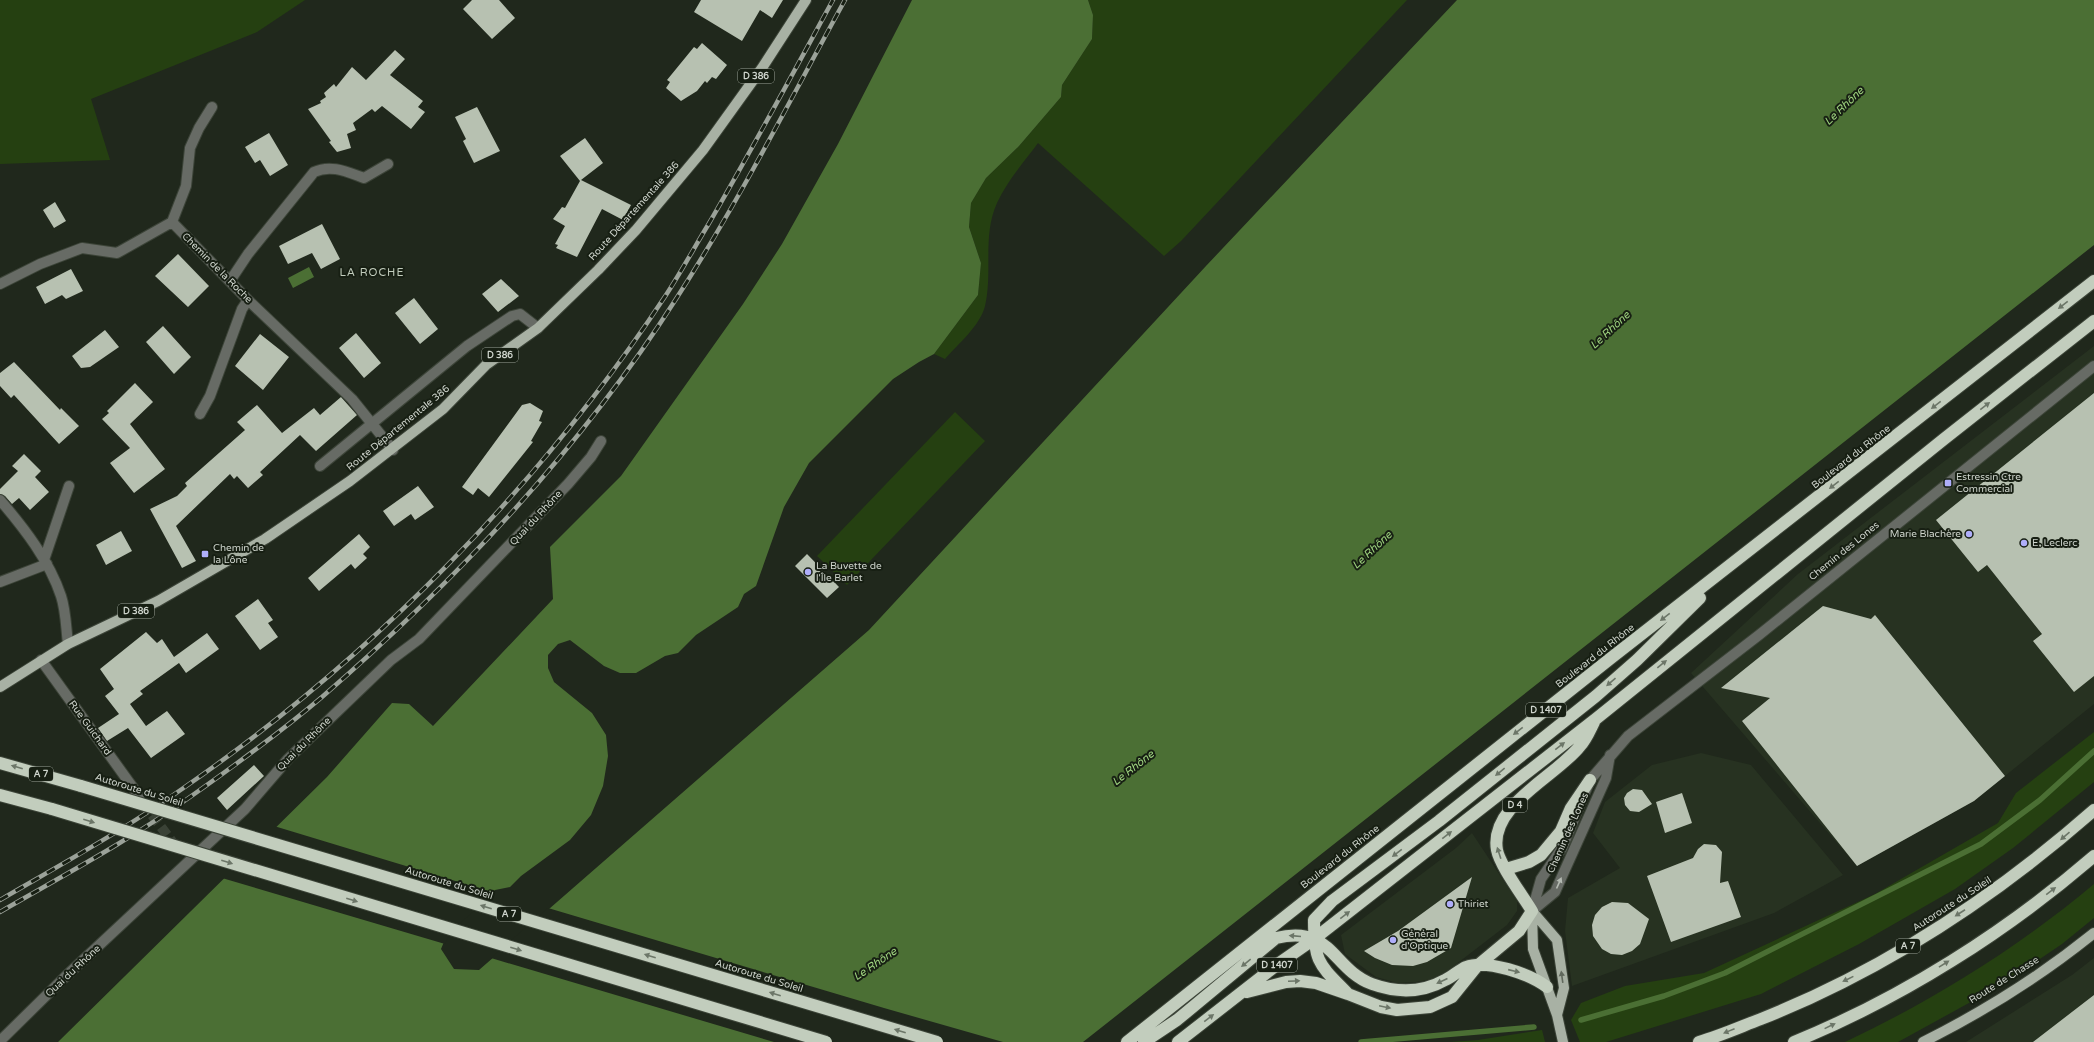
<svg xmlns="http://www.w3.org/2000/svg" width="2094" height="1042" font-family="'Varela Round',sans-serif">
  <rect width="100%" height="100%" fill="#20281c"/>
  <!-- built -->
  <path fill="#273221" d="M2094,346V704L1974,801L1857,866L1691,673L1798,574Z
    M1701,753L1751,765L1843,875L1774,913L1572,986L1565,931L1568,898L1620,868L1593,833L1605,802L1652,765Z
    M1472,833L1517,901V911L1507,925L1446,972L1432,979L1416,982L1398,983L1376,977L1345,954L1341,935L1456,848Z
    M2094,958V1042H1966L2072,975Z"/>
  <!-- green -->
  <path fill="#254011" d="M0,0H305L257,32L91,99L110,160L0,164Z
    M1088,0H1407L1181,241L1164,256L1038,143C1024,162 1007,181 997,203C982,236 993,272 985,306C980,326 958,344 945,359L934,354L978,295L981,263L969,227L971,203L986,178L1019,146L1061,97L1062,85L1092,39L1093,15Z
    M955,412L985,441L847,585L817,556Z
    M2094,732V782L2013,848L1955,889L1859,944L1761,994L1606,1042H1580L1571,1020L1581,1003L1625,986L1704,973L1875,894L1998,823L2016,793Z
    M2094,884V918L2062,944L1998,987L1898,1042H1845C1934,1000 2019,947 2094,884Z
    M1542,1030L1545,1042H1450L1478,1040Z"/>
  <!-- water -->
  <path fill="#4b6f34" d="M912,0H1088L1093,15L1092,39L1062,85L1061,97L1019,146L986,178L971,203L969,227L981,263L978,295L934,354L919,362L893,379L809,463L784,507L756,586L744,594L738,607L696,635L678,653L665,656L636,673H620L604,666L570,640L558,644L548,655V668L554,682L592,713L606,735L608,756L603,786L591,815L570,840L521,876L510,887L495,890L449,930L441,949L454,969L479,970L869,630L1206,266L1457,0H2094V245L1083,1042H58L327,777L392,703L409,704L433,726L553,599L550,547L621,476L743,304L782,244L838,144Z
    M309,267L314,277L293,288L288,278Z"/>
  <!-- pier -->
  <path fill="#20281c" d="M274,826L495,893L451,931L445,944L222,878Z
    M548,908L884,1008L1003,1042H774L491,958Z"/>
  <g fill="none" stroke-linecap="round" stroke-linejoin="round">
    <!-- stream -->
    <path stroke="#4b6f34" stroke-width="5.5" d="M1581,1020L1664,996L1725,973L1981,844L2040,800L2094,751
      M1361,1042L1534,1027"/>
  </g>
  <!-- building -->
  <path fill="#b7c1b1" d="M472,0H499L515,18L492,39L463,9Z
    M701,0H783L772,18L760,10L742,41L694,12Z
    M702,43L727,65L716,79L712,77L707,83L705,81L697,91L681,101L666,88L670,82L667,80L694,47L697,49Z
    M395,50L405,59L390,75L423,101L418,107L425,112L411,129L382,106L375,112L372,109L353,123L356,130L347,134L351,148L337,152L329,142L331,141L308,109L321,103L320,101L326,97L324,93L334,84L336,87L352,67L366,80Z
    M477,107L500,151L474,163L463,141L466,139L455,117Z
    M269,133L288,165L270,176L260,160L255,163L245,147Z
    M585,138L603,163L581,180L631,205L623,220L602,209L577,257L556,248L558,245L555,244L565,226L553,219L562,207L565,208L580,181L560,156Z
    M55,202L66,221L54,228L43,210Z
    M322,224L340,259L321,269L312,253L288,264L279,246Z
    M178,254L209,286L188,307L155,276Z
    M71,269L83,291L66,299L62,295L45,304L36,287Z
    M501,279L519,296L498,312L482,294Z
    M414,298L438,329L420,344L395,313Z
    M163,326L191,357L174,374L146,342Z
    M105,330L119,347L90,367L81,368L72,356Z
    M356,333L381,363L364,378L339,348Z
    M260,334L289,357L263,390L235,366Z
    M14,362L60,410L61,408L79,426L59,444L14,395L11,398L0,386V373Z
    M135,383L153,402L130,424L165,469L134,493L110,463L130,448L102,419L109,413L107,411Z
    M2094,393V676L2074,692L2033,641L2042,634L1987,565L1978,572L1936,520Z
    M341,397L357,415L316,451L300,435L260,472L263,475L248,488L237,476L234,479L230,474L176,526L196,561L182,568L150,509L177,496L187,486L185,483L245,430L237,422L257,405L282,433L314,408L320,415Z
    M530,403L543,411L539,421L542,422L531,441L533,442L489,497L478,488L473,495L462,487L522,405Z
    M24,454L41,471L35,477L49,492L30,510L19,498L12,504L5,496L0,494V489L18,471L12,466Z
    M418,486L434,507L415,520L411,514L394,526L383,511Z
    M121,531L132,551L106,565L96,545Z
    M359,534L370,547L363,554L367,558L355,569L351,564L319,591L308,578Z
    M807,554L839,587L827,598L795,566Z
    M258,599L273,620L268,623L278,637L260,650L235,616Z
    M1823,606L1871,619L1875,615L2005,776L1974,801L1857,866L1742,721L1770,698L1721,688Z
    M146,632L157,643L162,639L174,657L207,633L219,649L186,673L179,663L140,691L143,694L130,704L146,726L167,711L185,734L151,758L128,728L107,741L98,728L119,714L105,696L114,689L100,669Z
    M254,765L264,776L227,810L217,798Z
    M1633,789L1642,790L1652,804L1639,812L1630,811L1625,805L1624,798L1627,793Z
    M1682,793L1692,823L1665,833L1656,802Z
    M1704,844L1716,845L1722,852L1720,883L1728,881L1741,917L1671,942L1647,876L1693,858L1698,849Z
    M1472,877L1451,948L1427,962L1413,966L1392,965L1375,958L1364,951L1398,931Z
    M1612,902L1628,903L1649,919L1640,944L1632,951L1622,955L1611,954L1602,949L1593,936L1592,925L1595,915L1602,907Z
    M2094,995V1042H2033Z"/>
  <g fill="none" stroke-linecap="round" stroke-linejoin="round">
    <!-- minor-tunnel -->
    <path stroke="#3a4236" stroke-width="10" stroke-dasharray="10 5" stroke-linecap="butt" d="M143,803L177,848"/>
    <defs>
      <path id="minor" d="M172,222L186,186L190,148L199,128L212,107
        M230,281L248,254L314,172C331,164 347,172 364,178L388,164
        M0,284L40,264L82,248L117,253L172,222L248,300L352,399L393,450
        M200,414L210,396L242,309L248,300
        M320,466L467,346L512,316L520,314L538,328
        M0,500C24,528 49,560 61,596C66,611 66,628 68,644
        M44,560L69,486
        M0,582L47,564
        M41,660L139,796
        M1532,911L1541,879L1562,848L1590,780L1628,736L1759,635L2094,366
        M1532,911L1555,892L1606,778L1610,755
        M0,1041L65,977L245,809L288,759L316,732L391,660L419,639L568,484L591,457L601,441"/>
      <path id="major" d="M0,687L68,644L158,601L265,539L350,481L443,409L486,365L538,328L598,270L636,230L703,150L762,68L806,0
        M1532,911L1533,949L1557,1015L1563,1042
        M1532,911L1557,940L1564,988L1557,1015
        M1923,1042C1983,1012 2042,975 2094,933"/>
      <path id="highway" d="M0,763L81,786
        M0,795L52,809
        M1506,869L1529,862L1541,855L1561,831L1571,808L1590,780
        M1247,992L1286,982L1300,981L1316,983L1348,994L1381,1007L1397,1010L1430,1007L1452,997L1477,966L1519,931L1532,911C1523,896 1500,866 1497,850C1489,805 1557,776 1580,746C1586,740 1590,730 1594,722
        M1348,994C1319,964 1314,963 1314,920L1332,901L1439,821L1596,696L1637,660L1700,598
        M1127,1042L1611,658L2094,281
        M1144,1042L1177,1020L1276,938C1332,924 1332,969 1372,984C1397,993 1422,993 1445,980C1452,977 1459,970 1466,967C1487,959 1530,974 1547,987
        M1178,1042L1278,964L1314,939L1597,718L1944,439L2094,321
        M1699,1042C1720,1036 1740,1027 1761,1019C1884,970 1995,897 2094,810
        M1794,1042C1902,998 2006,932 2094,856"/>
    </defs>
    <!-- minor casing -->
    <use href="#minor" stroke="#3c4438" stroke-width="12"/>
    <!-- major casing -->
    <use href="#major" stroke="#3c4438" stroke-width="12"/>
    <!-- highway casing -->
    <use href="#highway" stroke="#3c4438" stroke-width="14"/>
    <!-- minor -->
    <use href="#minor" stroke="#676b65" stroke-width="10"/>
    <!-- major -->
    <use href="#major" stroke="#a8b1a4" stroke-width="10"/>
    <!-- highway -->
    <use href="#highway" stroke="#c2cdbd" stroke-width="12"/>
    <defs>
      <path id="rail" d="M0,900C62,864 124,830 182,789C372,658 539,487 666,295C681,272 694,248 708,225C751,151 792,75 833,0
        M0,912C64,875 130,840 190,797C234,766 282,731 322,697C456,581 581,448 676,299C738,203 790,100 845,0"/>
    </defs>
    <!-- rail casing -->
    <use href="#rail" stroke="#9ba299" stroke-width="4.5"/>
    <!-- rail -->
    <use href="#rail" stroke="#171f13" stroke-width="3" stroke-dasharray="9" stroke-linecap="butt"/>
    <defs>
      <path id="highway-bridge" d="M81,786L937,1042
        M52,809L826,1042"/>
    </defs>
    <!-- highway-bridge casing -->
    <use href="#highway-bridge" stroke="#3c4438" stroke-width="14" stroke-linecap="butt"/>
    <!-- highway-bridge -->
    <use href="#highway-bridge" stroke="#c2cdbd" stroke-width="12"/>
  </g>
  <!-- one-way arrows -->
  <defs><path id="oneway-solid" d="M-6-.8H1V-3.2L6.5 0L1 3.2V.8H-6Z"/></defs>
  <g fill="#6c7668">
    <use href="#oneway-solid" transform="translate(2063 305) rotate(142)"/>
    <use href="#oneway-solid" transform="translate(1936 405) rotate(142)"/>
    <use href="#oneway-solid" transform="translate(1985 406) rotate(-38)"/>
    <use href="#oneway-solid" transform="translate(1834 485) rotate(142)"/>
    <use href="#oneway-solid" transform="translate(1665 617) rotate(142)"/>
    <use href="#oneway-solid" transform="translate(1662 664) rotate(-39)"/>
    <use href="#oneway-solid" transform="translate(1611 682) rotate(139)"/>
    <use href="#oneway-solid" transform="translate(1518 731) rotate(142)"/>
    <use href="#oneway-solid" transform="translate(1560 746) rotate(-38)"/>
    <use href="#oneway-solid" transform="translate(17 767) rotate(-164)"/>
    <use href="#oneway-solid" transform="translate(1500 772) rotate(141)"/>
    <use href="#oneway-solid" transform="translate(89 821) rotate(17)"/>
    <use href="#oneway-solid" transform="translate(1447 835) rotate(-38)"/>
    <use href="#oneway-solid" transform="translate(2065 836) rotate(139)"/>
    <use href="#oneway-solid" transform="translate(1397 853) rotate(143)"/>
    <use href="#oneway-solid" transform="translate(1499 853) rotate(-108)"/>
    <use href="#oneway-solid" transform="translate(227 862) rotate(17)"/>
    <use href="#oneway-solid" transform="translate(2051 891) rotate(-37)"/>
    <use href="#oneway-solid" transform="translate(352 900) rotate(17)"/>
    <use href="#oneway-solid" transform="translate(486 907) rotate(-163)"/>
    <use href="#oneway-solid" transform="translate(1960 913) rotate(147)"/>
    <use href="#oneway-solid" transform="translate(1345 915) rotate(-38)"/>
    <use href="#oneway-solid" transform="translate(1295 936) rotate(-175)"/>
    <use href="#oneway-solid" transform="translate(516 949) rotate(17)"/>
    <use href="#oneway-solid" transform="translate(650 956) rotate(-163)"/>
    <use href="#oneway-solid" transform="translate(1246 963) rotate(141)"/>
    <use href="#oneway-solid" transform="translate(1944 964) rotate(-32)"/>
    <use href="#oneway-solid" transform="translate(1514 971) rotate(13)"/>
    <use href="#oneway-solid" transform="translate(1848 979) rotate(154)"/>
    <use href="#oneway-solid" transform="translate(1294 981) rotate(-3)"/>
    <use href="#oneway-solid" transform="translate(1442 981) rotate(155)"/>
    <use href="#oneway-solid" transform="translate(775 994) rotate(-163)"/>
    <use href="#oneway-solid" transform="translate(1385 1007) rotate(12)"/>
    <use href="#oneway-solid" transform="translate(1209 1018) rotate(-37)"/>
    <use href="#oneway-solid" transform="translate(1830 1026) rotate(-26)"/>
    <use href="#oneway-solid" transform="translate(900 1031) rotate(-163)"/>
    <use href="#oneway-solid" transform="translate(1729 1031) rotate(158)"/>
  </g>
  <use fill="#b4bab2" href="#oneway-solid" transform="translate(1559 883) rotate(-66)"/>
  <use fill="#60685c" href="#oneway-solid" transform="translate(1562 977) rotate(-98)"/>
  <!-- markers -->
  <g fill="#afaefa" stroke="#171f13" stroke-width="1.5">
    <rect x="1944" y="479" width="8" height="8" rx="2"/>
    <circle cx="1969" cy="534" r="4"/>
    <circle cx="2024" cy="543" r="4"/>
    <rect x="201" y="550" width="8" height="8" rx="2"/>
    <circle cx="808" cy="572" r="4"/>
    <circle cx="1450" cy="904" r="4"/>
    <circle cx="1393" cy="940" r="4"/>
  </g>
  <g text-anchor="middle" dominant-baseline="central" stroke-width="4" stroke-linejoin="round" paint-order="stroke">
    <!-- shield labels -->
    <g fill="#171f13" stroke="#979e94" stroke-width="1">
      <rect x="738" y="69" width="36" height="14" rx="3"/>
      <rect x="482" y="348" width="36" height="14" rx="3"/>
      <rect x="118" y="604" width="36" height="14" rx="3"/>
      <rect x="1526" y="703" width="40" height="14" rx="3"/>
      <rect x="29" y="767" width="24" height="14" rx="3"/>
      <rect x="1503" y="798" width="24" height="14" rx="3"/>
      <rect x="497" y="907" width="24" height="14" rx="3"/>
      <rect x="1896" y="939" width="24" height="14" rx="3"/>
      <rect x="1257" y="958" width="40" height="14" rx="3"/>
    </g>
    <g font-size="9" font-weight="bold" fill="#ced4cc">
      <text x="756" y="76">D 386</text>
      <text x="500" y="355">D 386</text>
      <text x="136" y="611">D 386</text>
      <text x="1546" y="710">D 1407</text>
      <text x="41" y="774">A 7</text>
      <text x="1515" y="805">D 4</text>
      <text x="509" y="914">A 7</text>
      <text x="1908" y="946">A 7</text>
      <text x="1277" y="965">D 1407</text>
    </g>
    <!-- street labels -->
    <g font-size="10" fill="#ced4cc" stroke="#171f13">
      <text transform="translate(634 211) rotate(-48)">Route Départementale 386</text>
      <text transform="translate(217 268) rotate(45)">Chemin de la Roche</text>
      <text transform="translate(398 428) rotate(-39)">Route Départementale 386</text>
      <text transform="translate(1851 457) rotate(-38)">Boulevard du Rhône</text>
      <text transform="translate(536 518) rotate(-47)">Quai du Rhône</text>
      <text transform="translate(1844 551) rotate(-39)">Chemin des Lones</text>
      <text transform="translate(1595 656) rotate(-38)">Boulevard du Rhône</text>
      <text transform="translate(90 728) rotate(54)">Rue Guichard</text>
      <text transform="translate(304 744) rotate(-45)">Quai du Rhône</text>
      <text transform="translate(139 790) rotate(17)">Autoroute du Soleil</text>
      <text transform="translate(1568 833) rotate(-66)">Chemin des Lones</text>
      <text transform="translate(1340 857) rotate(-38)">Boulevard du Rhône</text>
      <text transform="translate(449 883) rotate(17)">Autoroute du Soleil</text>
      <text transform="translate(1952 904) rotate(-33)">Autoroute du Soleil</text>
      <text transform="translate(73 971) rotate(-43)">Quai du Rhône</text>
      <text transform="translate(759 976) rotate(17)">Autoroute du Soleil</text>
      <text transform="translate(2004 980) rotate(-32)">Route de Chasse</text>
    </g>
    <!-- poi labels -->
    <g font-size="10" fill="#ced4cc" stroke="#171f13" text-anchor="start">
      <text x="1956" y="477">Estressin Ctre<tspan x="1956" dy="12">Commercial</tspan></text>
      <text x="1961" y="534" text-anchor="end">Marie Blachère</text>
      <text x="2032" y="543">E. Leclerc</text>
      <text x="213" y="548">Chemin de<tspan x="213" dy="12">la Lône</tspan></text>
      <text x="816" y="566">La Buvette de<tspan x="816" dy="12">l'Île Barlet</tspan></text>
      <text x="1458" y="904">Thiriet</text>
      <text x="1401" y="934">Général<tspan x="1401" dy="12">d'Optique</tspan></text>
    </g>
    <!-- water labels -->
    <g font-size="11" font-style="italic" fill="#a0d580" stroke="#171f13">
      <text transform="translate(1844 106) rotate(-44)">Le Rhône</text>
      <text transform="translate(1610 330) rotate(-43)">Le Rhône</text>
      <text transform="translate(1372 550) rotate(-43)">Le Rhône</text>
      <text transform="translate(1133 768) rotate(-38)">Le Rhône</text>
      <text transform="translate(875 964) rotate(-34)">Le Rhône</text>
    </g>
    <!-- neighbourhood labels -->
    <g font-size="11" letter-spacing="1" fill="#c2cdbd" stroke="#171f13">
      <text x="372" y="272">LA ROCHE</text>
    </g>
  </g>
</svg>
